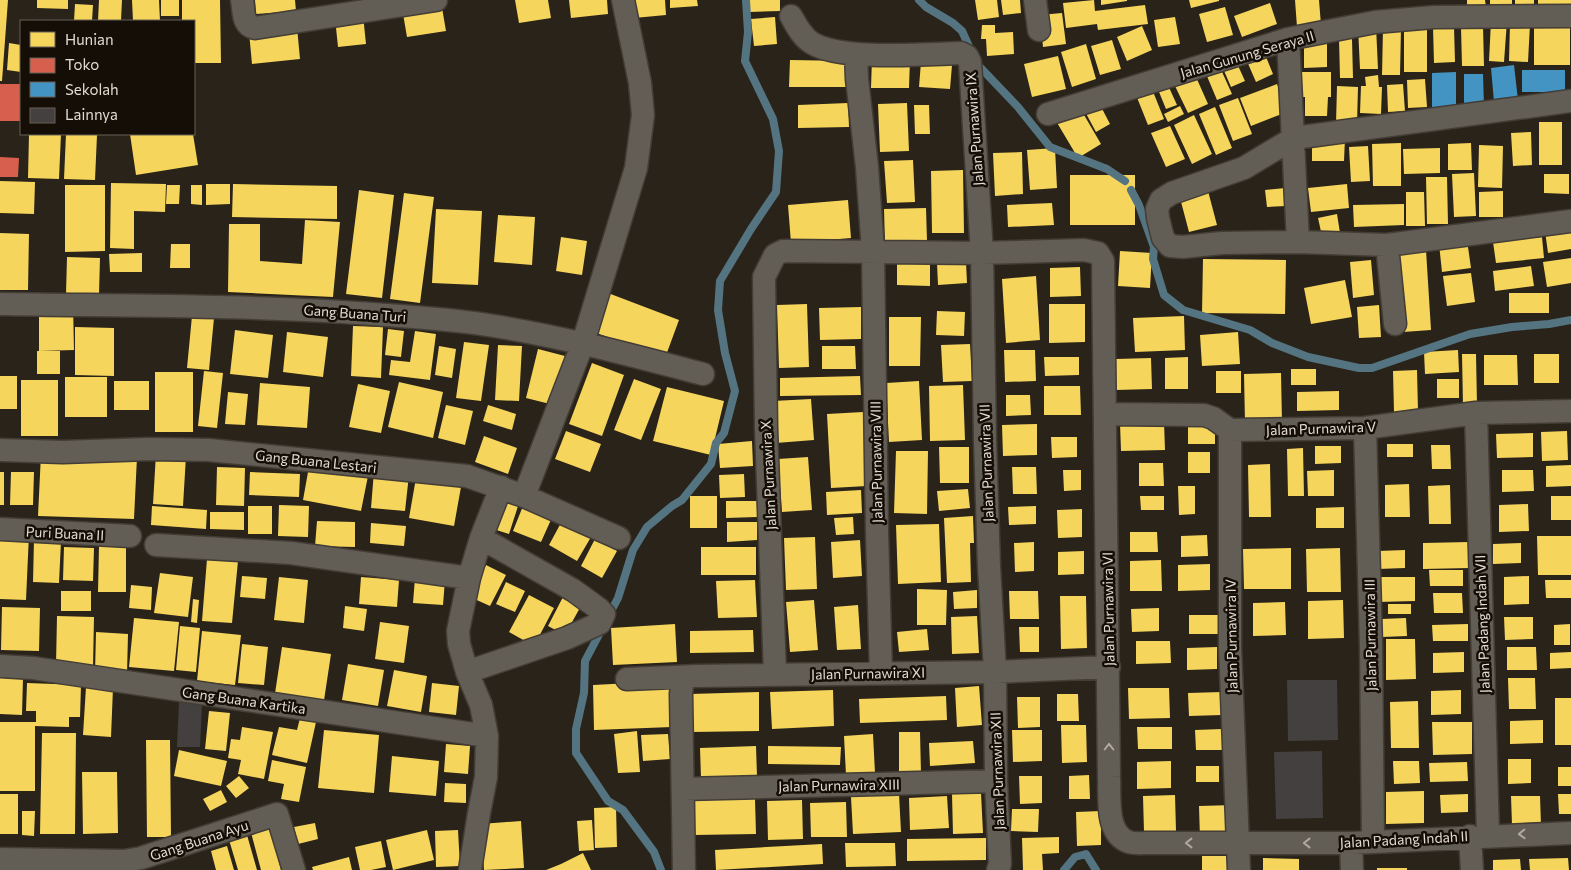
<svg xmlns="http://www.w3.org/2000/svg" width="1571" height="870" font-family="Commissioner,sans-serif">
  <rect width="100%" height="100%" fill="#292319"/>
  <!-- homes -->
  <path fill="#f6d55c" d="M0,0H8L2,81H0Z
    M37,0H68V9L37,8Z
    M99,0H122L121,21H98Z
    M132,0H159L160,21H133Z
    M161,0H179V16H161Z
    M182,0H220L221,63H194V21H182Z
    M255,0H295L296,11L256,14Z
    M515,0H548L551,18L519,23Z
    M569,0H607L608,14L571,18Z
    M632,0H665L666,15L634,18Z
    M670,0H697L698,6L670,8Z
    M750,0H780V11L750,12Z
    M975,0H997L999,17L978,20Z
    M1001,0H1020L1021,13L1003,15Z
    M1094,0L1095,11L1145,5L1148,24L1098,30L1097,24L1066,28L1063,3Z
    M1101,0H1127V1L1101,5Z
    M1189,0H1219V1L1191,8Z
    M1295,0H1319L1321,25L1297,27Z
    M1467,0H1485L1486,7L1467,8Z
    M1490,0H1512V8H1490Z
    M1515,0H1534V7H1515Z
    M1538,0H1571V7H1538Z
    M441,2L446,31L407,37L402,8Z
    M1270,3L1277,24L1242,37L1234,16Z
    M75,4L93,5L92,21H74Z
    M1225,7L1233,35L1207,42L1199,14Z
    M1062,13L1066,44L1043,47L1040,15Z
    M363,15L366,44L338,47L335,18Z
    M775,17L777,44L754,46L751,19Z
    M1175,17L1180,44L1158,47L1154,20Z
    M1491,21H1507L1504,62L1489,61Z
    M1510,23L1530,24L1528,62L1509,61Z
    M982,25H995V33L1013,32L1014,54L987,56L986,39H981Z
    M1534,25L1570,26V65H1534Z
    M1142,26L1152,50L1127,61L1117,37Z
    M1376,26L1378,69H1360L1358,27Z
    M1483,26L1484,66H1462L1461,27Z
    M297,27L300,59L252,64L249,32Z
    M1433,27H1454L1455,62L1434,63Z
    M1383,28H1401L1400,75H1382Z
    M1404,29H1427V72H1404Z
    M1339,39H1352L1353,78H1340Z
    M1112,40L1121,69L1100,75L1091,46Z
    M1304,42H1327V67L1304,68Z
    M9,43L21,45V72L7,70Z
    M1086,44L1096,79L1072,87L1061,52Z
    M1264,52L1273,74L1256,82L1246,59Z
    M1058,56L1066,89L1032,97L1024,64Z
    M872,58L910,59L909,88H871Z
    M1235,59L1245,81L1231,87L1222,66Z
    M790,60L849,61L847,87H789Z
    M921,62L952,65L950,89L919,87Z
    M1218,63L1232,94L1217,100L1204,69Z
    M1299,72H1331V97H1328L1327,116H1305V97H1299Z
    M1378,75L1379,87H1382L1381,114L1360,113L1361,86H1366L1365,77Z
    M1196,77L1208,104L1188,113L1175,86Z
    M1425,79L1427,107L1408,108L1407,80Z
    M1167,83L1177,105L1166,109L1157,87Z
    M1277,84L1287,112L1251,126L1240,98Z
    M1403,84L1405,111L1388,112L1387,85Z
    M1337,86L1358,87L1357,125L1336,124Z
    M1152,89L1164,119L1148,125L1136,95Z
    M1238,98L1252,134L1233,141L1219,105Z
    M1098,101L1110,124L1096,132L1083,108Z
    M848,103L849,127L798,128V105Z
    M907,103L909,151L880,152L878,104Z
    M914,105H929L930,134H915Z
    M1180,106L1184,114L1168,122L1164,114Z
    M1215,107L1232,148L1216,155L1199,114Z
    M1080,108L1101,144L1078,158L1056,121Z
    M1194,115L1212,154L1192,164L1174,125Z
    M1539,122H1562V165H1539Z
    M1170,126L1185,159L1166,167L1151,133Z
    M1531,132L1532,165L1513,166L1511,133Z
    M29,134H61L59,179L28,178Z
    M66,134L97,135L95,180L64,179Z
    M130,134H193L198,165L136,175Z
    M1312,137L1345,138L1344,161H1312Z
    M1401,143V186H1373L1372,144Z
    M1471,143L1472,170H1448V144Z
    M1479,145L1503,146L1502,188L1478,187Z
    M1368,146L1370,181L1351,182L1349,147Z
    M1055,148L1057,188L1030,190L1027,150Z
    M1440,148V173L1404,174L1403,149Z
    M1022,152L1023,194L995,196L993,153Z
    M913,160L915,202L887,203L884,161Z
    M963,170L964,233H932L931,171Z
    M1474,173L1476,216L1454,217L1452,174Z
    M1544,174H1569V194L1544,193Z
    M1070,175H1135V225H1070Z
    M1426,177H1447L1448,224H1427Z
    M0,181L35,182L34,214L0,213Z
    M111,183L166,184L165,212L134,211V249L110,248Z
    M206,184H230V204L206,205Z
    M233,184L337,186V219L232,217Z
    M1347,184L1349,208L1311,212L1308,188Z
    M65,185H105V251L65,252Z
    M167,185H180L179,204H166Z
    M191,185H202V205L191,204Z
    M1285,188L1286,206L1267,207L1265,190Z
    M359,190L394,195L382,298L346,294Z
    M1208,191L1217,225L1189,232L1180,198Z
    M1503,191V217H1479V192Z
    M1406,192H1424L1425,226H1406Z
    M404,193L434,197L420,303L390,299Z
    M848,200L851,238L791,243L788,205Z
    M1052,203L1054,225L1008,227L1007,205Z
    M1404,204V225L1354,227L1353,205Z
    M926,208L927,241L885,243L884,209Z
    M436,209L482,211L478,285L432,283Z
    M1337,214L1340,233L1322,236L1318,218Z
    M498,215L535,217L532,265L494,262Z
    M305,220L340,222L333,297L228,292L229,224H260V261L302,264Z
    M1571,227V249L1548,253L1545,231Z
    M0,233L29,234L28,290H0Z
    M561,237L587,241L582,275L556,271Z
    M1542,237L1544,258L1496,263L1493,242Z
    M1467,240L1471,268L1442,272L1439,244Z
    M171,244H190V268H170Z
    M1426,250L1431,330L1403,332L1397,252Z
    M1120,251L1152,253L1150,288L1118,286Z
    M142,253V272H110L109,254Z
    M67,257L100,258L99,294H66Z
    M1571,258V283L1547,287L1543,262Z
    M1203,259L1286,260L1285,314L1202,313Z
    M1371,260L1374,295L1353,298L1350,262Z
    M897,261L930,262V286L897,285Z
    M966,262L967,283L938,285L937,263Z
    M1531,266L1534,286L1495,291L1493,271Z
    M1080,267L1081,296L1050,297V268Z
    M1471,273L1475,302L1447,306L1443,276Z
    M1036,276L1040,340L1006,343L1002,279Z
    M1345,280L1352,317L1311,324L1304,288Z
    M608,293L679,320L665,358L594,332Z
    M1509,293H1549V313H1509Z
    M807,304L809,367L779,368L777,305Z
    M1049,304H1085V342L1049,343Z
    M39,305H73L74,350L39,351Z
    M1379,305L1381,337L1359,338L1357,307Z
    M861,307V339L820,340L819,308Z
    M937,311L965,312L964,336L936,335Z
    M192,316L214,318L209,370L187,368Z
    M1184,316L1185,350L1135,352L1133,318Z
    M889,317H921L920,366H889Z
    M353,326L383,327L381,378L351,376Z
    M75,327L114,328V376L75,375Z
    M388,329L404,331L401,357L385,355Z
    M235,330L273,335L268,378L230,374Z
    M415,331L436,334L430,380L389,375L391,360L410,362Z
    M287,332L328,337L323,377L283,372Z
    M1238,332L1240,364L1202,366L1200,335Z
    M464,342L489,345L481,401L456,398Z
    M970,344L972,381L943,382L941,345Z
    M498,345L522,346L519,401L495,400Z
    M439,346L456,349L452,378L435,375Z
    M822,346H855L856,369H822Z
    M538,349L565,356L554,405L526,398Z
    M1004,350H1035L1036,381L1005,382Z
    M1458,350L1459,372L1425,374L1424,352Z
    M37,351H60V374H37Z
    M1462,354H1476L1477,405L1463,406Z
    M1534,354H1559V383H1534Z
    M1484,355H1517L1518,385H1484Z
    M1044,357H1079V375L1045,376Z
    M1188,357V389H1165V358Z
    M1151,358L1152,389L1116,390V359Z
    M592,363L624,375L602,436L569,424Z
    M1291,369H1316V385H1291Z
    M1417,370L1418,411L1394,412L1393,371Z
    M204,371L223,373L217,428L198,426Z
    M1216,371H1241V393H1216Z
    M155,372H193V432H155Z
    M1281,373L1282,423H1245L1244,374Z
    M0,376H17V409H0Z
    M860,376L861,395L780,396V378Z
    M65,377H107V417H65Z
    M634,379L661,389L641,440L614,430Z
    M1437,379H1459V398H1437Z
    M21,380H58V436H21Z
    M114,381H149V410H114Z
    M919,381L922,440L889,442L886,383Z
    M399,382L443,392L433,438L388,427Z
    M260,383L310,387L307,428L257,425Z
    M358,384L390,391L381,433L349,427Z
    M963,385L965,440L930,441L929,386Z
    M1044,386H1080L1081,415H1044Z
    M667,387L724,401L711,455L653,441Z
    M1339,391V410L1297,411V392Z
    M228,392L248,394L245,425L225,424Z
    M1006,395H1030L1031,415L1006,416Z
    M811,399L814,440L776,443L773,401Z
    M446,405L473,411L465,445L438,438Z
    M488,405L516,414L512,430L483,421Z
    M863,412L867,486L831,488L827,414Z
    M1164,422L1165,450L1121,451L1120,423Z
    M1037,424V455L1003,456L1002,425Z
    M1188,426H1215V444H1188Z
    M566,431L601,444L590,472L555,459Z
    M1567,431L1568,460L1542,461L1541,432Z
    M1533,433V457L1497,458L1496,434Z
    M484,436L517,448L508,474L475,462Z
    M1051,437H1077V457L1052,458Z
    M752,441L753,466L720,468L718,444Z
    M1387,444H1413V457H1387Z
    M1431,445H1450L1451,469H1432Z
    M1315,446H1341V463L1315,464Z
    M939,447H969V483H940Z
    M1303,448L1304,496H1288L1287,449Z
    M896,451H928L927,514L894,513Z
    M1188,452H1210V473H1188Z
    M156,453L186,456L183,506L153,504Z
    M41,454L137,457L134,519L38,516Z
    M808,457L812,510L782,512L778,459Z
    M310,461L369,471L361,511L303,500Z
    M1139,463H1163L1164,486H1139Z
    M1270,464L1271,517H1249L1248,465Z
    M1571,465V486L1546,487V466Z
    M217,467L245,468L244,506L216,505Z
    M1012,467H1036L1037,494H1013Z
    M1063,470H1081V490L1064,491Z
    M1334,470V496H1308L1307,471Z
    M1502,470H1533L1534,491L1502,492Z
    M374,471L409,475L405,511L371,508Z
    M0,472H4V505H0Z
    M11,472H34L33,505H10Z
    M250,472L300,474L299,497L249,495Z
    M744,474L745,497L720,498L719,475Z
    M416,478L461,487L454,526L409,518Z
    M1409,484L1410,517H1385V485Z
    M1450,485L1451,524H1429L1428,486Z
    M1178,486H1195V514L1179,515Z
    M968,489L970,508L939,511L937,491Z
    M861,490L862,513L827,515L826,492Z
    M690,496H717V528H690Z
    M1140,496H1164V510H1141Z
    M1551,496H1571V520H1551Z
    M500,497L519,503L509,534L490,528Z
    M525,501L554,513L541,542L513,531Z
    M726,501H757V517L726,518Z
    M1528,504L1529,531L1499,532V505Z
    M279,505L309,506L308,537L278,536Z
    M152,506L207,510L206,529L151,525Z
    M248,506H272V534H248Z
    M1036,506V524L1009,525L1008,507Z
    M1344,507V528H1316V508Z
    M1082,509V537L1058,538L1057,510Z
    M210,512H244V530L210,529Z
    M973,516L974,543H970L971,582L947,583L944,518Z
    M853,517L854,534L836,535L834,518Z
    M317,521L355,522V547L315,546Z
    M562,521L591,537L577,561L549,545Z
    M727,522H757V540L727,542Z
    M371,523L406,526L404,546L370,543Z
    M939,524L941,582L898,584L896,525Z
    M1130,532H1157L1158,552H1130Z
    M29,534L26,600L0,599V540Z
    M1207,535L1208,556L1181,557V536Z
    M1537,536H1571V575H1538Z
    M815,537L817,589L786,590L784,538Z
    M34,539L61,541L59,583L33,582Z
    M595,539L617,551L602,578L581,566Z
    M860,540L862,576L833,578L831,542Z
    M1034,542V571L1015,572L1014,543Z
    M1469,542L1470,568L1423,569V543Z
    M1521,543V563L1493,564V544Z
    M99,546H126V592H98Z
    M64,547L94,548L93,581L63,580Z
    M701,547H756V575H701Z
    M1291,548V589H1244L1243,549Z
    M1340,548L1341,592H1307L1306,549Z
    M1405,550V568L1378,569V551Z
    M1084,551V574L1058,575V552Z
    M207,559L238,561L232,623L202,621Z
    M1161,560L1162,591H1130V561Z
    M1210,564V590L1178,591V565Z
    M486,565L506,575L490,606L470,597Z
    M1429,570H1463V586H1430Z
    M160,573L193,577L188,617L154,613Z
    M242,576L267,578L265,599L240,597Z
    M1529,576V604L1504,605V577Z
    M279,577L308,580L304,623L274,620Z
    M361,577L399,580L397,607L359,604Z
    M1377,577H1415V601L1377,602Z
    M415,578L445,580L443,605L413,603Z
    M755,580L757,617L718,618L716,581Z
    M1545,580H1571V598H1546Z
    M506,582L525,591L515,612L496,604Z
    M131,585L152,587L151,610L129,608Z
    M917,589L947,590L946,625H917Z
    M977,590V608L954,609L953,592Z
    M61,591H91V611H61Z
    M1009,591H1038L1039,619H1010Z
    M1433,593H1462L1463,613H1434Z
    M529,595L554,608L534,646L509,632Z
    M564,595L582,604L565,635L548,626Z
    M1060,596H1086L1087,648L1061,649Z
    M193,599L199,600L197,623L191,622Z
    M814,600L818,650L790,652L786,602Z
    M1343,600L1344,638L1308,639V601Z
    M1285,602L1286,635L1253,636V603Z
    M1388,604H1411V614H1388Z
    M858,605L861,649L837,650L834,607Z
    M345,606L367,609L364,631L343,628Z
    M2,607L40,608L39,651L1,650Z
    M1159,608V631L1132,632L1131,609Z
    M1189,615H1218V634H1189Z
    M57,616L94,617L93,666L56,665Z
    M977,616L979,653L952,654L951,617Z
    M1504,617H1533V639L1505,640Z
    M134,618L179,622L174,671L129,667Z
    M1406,618L1407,636L1382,637V619Z
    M380,622L409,626L404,663L375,659Z
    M675,624L677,662L613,665L611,628Z
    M1468,624V641H1433L1432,625Z
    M1570,624V645H1554V625Z
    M180,626L200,628L196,672L176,670Z
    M1019,627H1039V652H1020Z
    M927,629L929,650L899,652L897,632Z
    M753,630L754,652L690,653V631Z
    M202,631L241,635L235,685L197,681Z
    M96,632L128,634L127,674L95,673Z
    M1386,639H1415L1416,679L1386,680Z
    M1136,641H1170L1171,663L1136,664Z
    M242,644L268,647L264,685L238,683Z
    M282,647L331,654L323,707L274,700Z
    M1217,647V669L1187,670V648Z
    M1507,647H1536L1537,670H1507Z
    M1464,652V672L1433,673V653Z
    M1571,652V668L1550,669V653Z
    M348,664L384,670L378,706L342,700Z
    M394,670L427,676L421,712L387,706Z
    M0,677L23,678L22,715L0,714Z
    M1508,678H1535L1536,709H1509Z
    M670,681L672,727L594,730L593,685Z
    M27,683L81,685L80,717H69V727L35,726V791H0V722H36V711H26Z
    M432,683L459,686L456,715L429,712Z
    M979,686L982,725L957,727L955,688Z
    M86,687L113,688L111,737L83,735Z
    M1128,688H1169L1170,718L1129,719Z
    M833,690L834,726L772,729L770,692Z
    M1461,690V714L1431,715V691Z
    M759,692V731L691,732L690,694Z
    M1222,692V715L1189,716L1188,693Z
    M1057,694H1078L1079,721H1057Z
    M946,696L947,720L860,723L859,699Z
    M1017,697H1040V727L1018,728Z
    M1555,698H1571V745H1555Z
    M1418,701L1419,748H1391L1390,702Z
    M209,711L230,713L226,751L205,749Z
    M300,718L316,722L307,763L272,755L279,727L297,730Z
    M1543,720V743L1510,744V721Z
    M1432,722H1472V754L1433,755Z
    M1061,725H1086L1087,762L1062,763Z
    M242,727L273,732L264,779L238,774L241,760L228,758L231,739L240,740Z
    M1137,727H1172V749H1138Z
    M1222,729L1223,750H1196L1195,730Z
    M324,730L379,735L374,793L318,788Z
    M1012,730H1042V761L1013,762Z
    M637,731L640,772L618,773L614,734Z
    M899,732H920L921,773H899Z
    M42,733H76L75,834H40Z
    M668,734L670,759L643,761L641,735Z
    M873,734L875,773L846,775L844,736Z
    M146,740H170L171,837H147Z
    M973,741L975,763L930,766L929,743Z
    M446,744L470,746L468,774L444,772Z
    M756,746L757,776L701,778L700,748Z
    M768,746L841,747L840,765L768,764Z
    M179,750L227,761L221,786L174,776Z
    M392,756L439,761L436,796L389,792Z
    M1508,759H1531V783L1508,784Z
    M272,760L306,767L299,802L281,799L284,784L268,781Z
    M1171,761V788L1137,789V762Z
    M1393,761H1419L1420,783L1394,784Z
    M1467,762L1468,781L1430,782L1429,763Z
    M1196,766H1219V782H1196Z
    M1558,767H1571V786H1558Z
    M82,772H117L118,833L83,834Z
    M1089,775L1090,799H1069V776Z
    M239,776L249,788L236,798L226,786Z
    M1019,776H1042V803L1020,804Z
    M445,783L466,784V803L444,802Z
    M221,790L227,802L210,811L203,799Z
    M1424,791V823L1386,824V792Z
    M981,793L983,833L953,834L952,794Z
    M0,794H18V834H0Z
    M899,794L901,832L853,834L851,797Z
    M1468,794V812L1441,813L1440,795Z
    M1558,794H1571V814H1559Z
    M1175,795L1176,831L1144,832L1143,796Z
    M947,796L949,828L910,830L909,798Z
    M1511,796H1540L1541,825H1512Z
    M755,799L756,834L694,835L693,800Z
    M802,800L803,839L768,840L767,801Z
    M846,802L847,837H811L810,803Z
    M1234,805V838L1200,839L1199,806Z
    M616,807L617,847L595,848L594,808Z
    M1012,809H1039L1038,832L1011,831Z
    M22,811H35L34,836L22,835Z
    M1101,811V845L1077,846L1076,812Z
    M268,820L281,870H261L249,825Z
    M592,820L594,850L579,851L577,821Z
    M521,821L524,868L484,870L481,824Z
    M315,823L318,839L298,844L294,827Z
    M245,828L257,870H238L227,833Z
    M427,830L434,860L393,870L386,840Z
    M458,830L460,866L436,867L435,831Z
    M1059,837V853L1042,854L1043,870H1023L1022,838Z
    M986,838V860L907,861V839Z
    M381,841L386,867L371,870H360L355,847Z
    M845,843H895L896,866L846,867Z
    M822,844L823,864L716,870L715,850Z
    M227,846L234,870H216L211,851Z
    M583,853L591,870H546L561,864Z
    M1202,856H1230V870H1202Z
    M349,857L352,870H313L312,867Z
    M1263,858L1299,859V870H1263Z
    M1568,858L1569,870H1530L1529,859Z
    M1520,859L1521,870H1493V860Z
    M1377,868H1407V870H1377Z"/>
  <!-- shops -->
  <path fill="#d6604d" d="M0,84H21V121H0Z
    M0,157L19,158L18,177H0Z"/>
  <!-- schools -->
  <path fill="#4393c3" d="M1514,65L1518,100L1494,102L1491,68Z
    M1522,70H1565V92H1522Z
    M1456,72V109L1432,110V73Z
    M1464,74H1483L1484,106H1464Z"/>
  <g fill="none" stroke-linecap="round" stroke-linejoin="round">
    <!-- stream -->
    <path stroke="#547481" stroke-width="8" d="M919,0L926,7L953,23L962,31L977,64L1018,107L1050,147L1107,169L1125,181
      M1131,190L1139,205L1154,247L1153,259L1164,295L1183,310L1250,330L1272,343L1308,357L1359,368H1372L1470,334L1512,327L1549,324L1571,320
      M608,617L618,598L633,550L647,527L672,506L682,500L711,464L716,443L724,433L735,391L725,353L718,310L720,281L751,229L776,192L779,151L773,119L745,61L748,32L746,0
      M603,627L585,661L584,693L576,729V753L608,801L623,810L654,852L661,870
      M1064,870L1075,857L1086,854L1096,870"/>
  </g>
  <!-- building -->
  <path fill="#44403f" d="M1287,680H1337L1338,740L1288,741Z
    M179,702L202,703L200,747H177Z
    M1322,751L1323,818L1276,819L1274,752Z"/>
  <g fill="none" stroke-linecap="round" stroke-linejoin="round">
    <defs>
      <path id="street" d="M242,0C244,10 242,26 255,28L436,0
        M1035,0L1039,30
        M791,16C796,25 802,37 812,43C841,61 925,54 961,53L967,56L970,62L982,253L985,440L989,566L995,672L996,781L1000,864L998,870
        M1288,39L1298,242
        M856,54L857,79L867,167L873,251L877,532L881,673
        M1571,101L1294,138L1244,168L1172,193L1161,200L1157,209L1158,218L1163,238L1170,246L1183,247L1222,243L1298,242L1387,245L1571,221
        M1048,114L1288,39L1375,22L1434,17L1571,16
        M1387,245L1395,324
        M0,304C125,306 249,305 373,314C413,317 454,319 494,326C564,337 634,356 703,374
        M1476,413L1488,835
        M1105,414L1204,415L1213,418L1230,430L1365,428L1476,413L1571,411
        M1365,428L1371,646L1373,841
        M1230,430V647L1239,870
        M0,450L63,452L149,449L209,450L467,476L524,496L619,538
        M524,496L583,343L636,168L643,115L640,83L623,0
        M0,529L130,536
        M156,545L291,553L469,578
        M0,666L33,668L487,736
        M467,672L567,638L600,623L604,614L599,609L573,590L481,538
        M775,674L766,428L764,277L775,255L783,251L982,253L1084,250L1098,253L1103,261L1109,777C1110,797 1105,834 1129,842C1134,844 1143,843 1149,843H1351L1571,833
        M683,677L681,694L684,870
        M627,679L696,676L995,672L1109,667
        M683,789L996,781
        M1470,836L1472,870
        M1351,843L1352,870
        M0,859L124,861L141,858L277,814L294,870
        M470,870L479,813L486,777L487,736L481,705L467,672L459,644L458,631L469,578L481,538L501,487"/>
    </defs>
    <!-- street casing -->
    <use href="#street" stroke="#433d36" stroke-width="25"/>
    <!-- street -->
    <use href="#street" stroke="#625d55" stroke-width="22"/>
  </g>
  <!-- one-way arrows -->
  <defs><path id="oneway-chevron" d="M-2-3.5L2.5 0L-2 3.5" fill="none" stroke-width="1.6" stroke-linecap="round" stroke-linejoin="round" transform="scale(1.25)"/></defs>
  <g stroke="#afa99f">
    <use href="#oneway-chevron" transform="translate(1109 747) rotate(-90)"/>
    <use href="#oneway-chevron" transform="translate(1522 834) rotate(178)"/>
    <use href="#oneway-chevron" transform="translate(1189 843) rotate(180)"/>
    <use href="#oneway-chevron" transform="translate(1307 843) rotate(180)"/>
  </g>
  <g text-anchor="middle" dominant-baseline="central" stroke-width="5" stroke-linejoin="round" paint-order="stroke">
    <!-- street labels -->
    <g font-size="14" fill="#e3dbd0" stroke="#140e07">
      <text transform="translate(1247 54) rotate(-16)">Jalan Gunung Seraya II</text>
      <text transform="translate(974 129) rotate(-94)">Jalan Purnawira IX</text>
      <text transform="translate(355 313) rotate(4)">Gang Buana Turi</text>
      <text transform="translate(1321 428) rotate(-2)">Jalan Purnawira V</text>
      <text transform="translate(316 461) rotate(6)">Gang Buana Lestari</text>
      <text transform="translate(876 462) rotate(-91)">Jalan Purnawira VIII</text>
      <text transform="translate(986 463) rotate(-92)">Jalan Purnawira VII</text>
      <text transform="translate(768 475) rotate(-93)">Jalan Purnawira X</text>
      <text transform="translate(65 533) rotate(3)">Puri Buana II</text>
      <text transform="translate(1108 609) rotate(-91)">Jalan Purnawira VI</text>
      <text transform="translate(1482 624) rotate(-92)">Jalan Padang Indah VII</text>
      <text transform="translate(1370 635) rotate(-91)">Jalan Purnawira III</text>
      <text transform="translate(1231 636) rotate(-91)">Jalan Purnawira IV</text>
      <text transform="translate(868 673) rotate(-1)">Jalan Purnawira XI</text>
      <text transform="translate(244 700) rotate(8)">Gang Buana Kartika</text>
      <text transform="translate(997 771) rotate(-92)">Jalan Purnawira XII</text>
      <text transform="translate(839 785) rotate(-1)">Jalan Purnawira XIII</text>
      <text transform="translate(1404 839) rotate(-3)">Jalan Padang Indah II</text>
      <text transform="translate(199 840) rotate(-18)">Gang Buana Ayu</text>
    </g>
  </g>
  <!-- legend -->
  <rect x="20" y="20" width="175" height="115" fill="#140e07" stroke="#676057"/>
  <rect x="30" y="32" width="25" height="15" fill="#f6d55c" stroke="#676057"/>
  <text x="65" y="45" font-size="15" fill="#e3dbd0">Hunian</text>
  <rect x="30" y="58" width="25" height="15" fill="#d6604d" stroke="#676057"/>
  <text x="65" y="70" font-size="15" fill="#e3dbd0">Toko</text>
  <rect x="30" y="82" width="25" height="15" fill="#4393c3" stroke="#676057"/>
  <text x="65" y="95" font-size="15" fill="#e3dbd0">Sekolah</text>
  <rect x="30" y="108" width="25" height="15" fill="#44403f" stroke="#676057"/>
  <text x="65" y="120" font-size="15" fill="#e3dbd0">Lainnya</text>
</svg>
